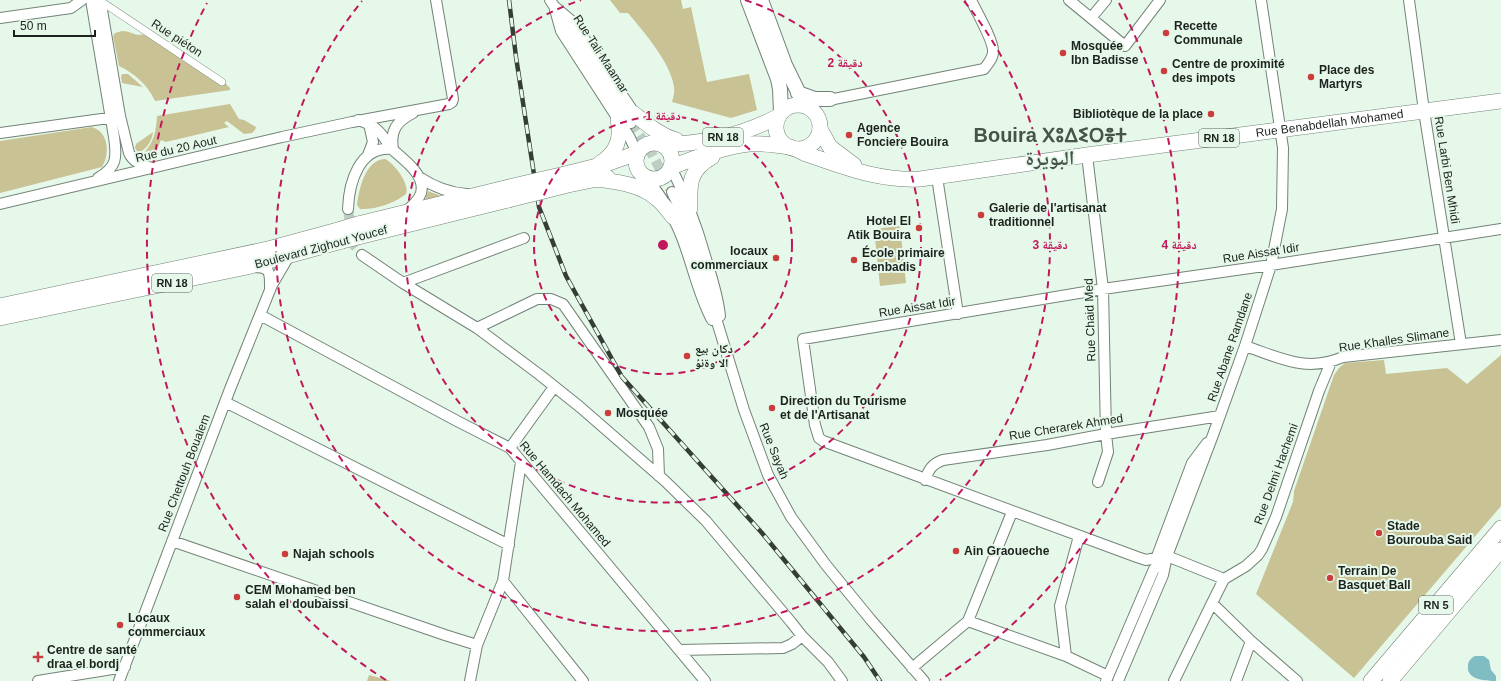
<svg xmlns="http://www.w3.org/2000/svg" width="1501" height="681" font-family="Arial,'Noto Naskh Arabic','Noto Sans Tifinagh',sans-serif">
  <rect width="100%" height="100%" fill="#e6f8ea"/>
  <!-- green -->
  <path fill="#c8c295" d="M610,0H681L683,9L691,7L707,82L749,74L757,110L731,118L672,102C673,98 675,92 674,87C671,63 643,31 628,13H620Z
    M122,31C132,31 134,37 145,34L223,85L225,83L230,88V90L155,101C147,84 135,74 119,66L113,36L115,33Z
    M122,74H128L143,87L122,83L121,77Z
    M230,104L239,119L244,120L256,127L255,130L252,133L244,134L227,121L224,123L229,127L166,142L161,140L153,159L144,158L143,154C154,142 156,132 157,116Z
    M92,127C109,132 110,154 102,167L0,193V141Z
    M153,132C152,140 148,148 140,152L137,151L135,148L136,144Z
    M385,159C394,163 410,184 406,194C395,203 375,210 360,209L357,205C359,189 365,160 385,159Z
    M428,191L441,196L425,200Z
    M900,226L906,283L880,286L874,229Z
    M1501,355V506L1354,678L1256,594L1293,502L1294,491L1334,375L1339,368L1345,363L1384,360L1386,374L1447,368L1467,384Z
    M369,675L391,681H367Z"/>
  <!-- water -->
  <path fill="#7fbdc3" d="M1475,656H1484L1489,660L1491,670L1496,676V681C1487,681 1466,680 1468,666C1468,661 1471,658 1475,656Z"/>
  <g fill="none" stroke-linecap="round" stroke-linejoin="round">
    <!-- minor-tunnel -->
    <path stroke="#becdc1" stroke-width="10" stroke-dasharray="10 5" stroke-linecap="butt" d="M631,123L652,154L672,192
      M348,209L353,244L362,255"/>
    <defs>
      <path id="pedestrian" d="M99,0L222,82"/>
      <path id="minor" d="M91,0L114,137C117,158 117,167 98,178
        M94,0L102,10L120,116L129,153C133,162 143,166 152,168
        M550,0L631,123
        M1069,0L1125,46L1160,0
        M1409,0L1424,111L1461,344
        M554,6L573,22L637,117
        M554,6L561,31L618,119L630,138L637,153
        M0,18L71,8L82,0
        M1091,18L1106,0
        M824,101L984,69C988,64 993,58 993,52C994,41 976,11 971,0
        M358,120C364,122 370,124 375,128C383,134 387,143 393,150C404,160 426,175 421,193C419,200 411,207 405,212
        M0,133L116,117
        M393,149C390,130 397,121 413,113
        M368,155L373,142L369,124
        M1087,155L1103,289L1106,434L1108,452L1098,482
        M671,167C686,197 697,227 706,259C712,278 718,296 720,316
        M642,175L653,186L662,199
        M419,177C434,187 448,193 467,194
        M937,177L958,314
        M672,192L685,220L696,253L744,410L768,475L791,517L826,565L871,620L924,681
        M0,204L282,137L352,122L449,104L452,102L453,99L436,0
        M348,209C349,183 359,145 393,149
        M670,213C690,246 694,287 712,320
        M362,255L403,283L477,328L540,375L580,407L665,481L706,521L791,622L802,636L828,662L842,681
        M254,267C271,267 270,273 270,288
        M403,283L524,238
        M260,315L457,421L510,448L705,681
        M477,328L537,299H551L563,304L649,427L658,449L659,476
        M1245,346C1281,358 1306,373 1343,357L1501,340
        M225,402L509,545
        M510,448L554,387
        M521,462L503,581L583,681
        M925,480C929,469 932,464 943,460L1047,445L1106,434L1220,416
        M172,541L445,635L477,645
        M1167,556L1146,560L1137,557L823,441L819,438L815,425L803,339L1103,289L1271,265L1501,229
        M1167,556L1224,579
        M1156,559L1192,463L1207,443
        M968,621L1066,656L1108,676
        M679,650L783,648L792,644L802,636
        M1066,656L1060,606L1079,536
        M912,668L968,621L1012,512
        M38,681L125,667
        M119,681L230,389L272,285L289,256
        M470,681L477,645L503,581
        M1106,681L1154,569L1167,556L1213,435L1245,346L1271,265L1282,209L1283,148L1261,0
        M1118,681L1163,575L1167,556
        M1174,681L1212,603
        M1236,681L1251,641
        M1297,681L1251,641L1212,603L1224,579L1246,566L1258,555L1262,549L1276,517L1319,391L1331,362"/>
      <path id="secondary" d="M748,0L778,79L780,89L781,113
        M761,0L785,65L805,106
        M798,93L815,99H830"/>
      <g id="primary">
        <circle cx="798" cy="127" r="22"/>
        <path d="M633,113C647,124 659,135 676,140"/>
        <path d="M820,129L830,147L854,165"/>
        <circle cx="654" cy="161" r="18"/>
        <path d="M663,145C705,143 741,136 779,116"/>
        <path id="s1" d="M796,149L806,154C845,167 878,181 920,179L1087,155L1501,101"/>
        <path d="M599,164C617,153 622,139 618,119"/>
        <path d="M671,167C696,158 722,147 749,144C763,143 776,145 790,147"/>
        <path d="M565,174L609,163L637,153"/>
        <path d="M596,179C616,182 640,184 656,198C663,203 668,211 673,217"/>
        <path d="M568,185L607,177"/>
        <path d="M690,208C689,184 689,170 712,157"/>
        <path d="M358,224L505,188"/>
        <path d="M362,236L508,200"/>
        <path d="M0,306L268,249L338,230"/>
        <path d="M0,318L247,267L342,241"/>
        <path d="M1371,681L1501,528"/>
        <path d="M1390,681L1501,550"/>
      </g>
    </defs>
    <!-- pedestrian casing -->
    <use href="#pedestrian" stroke="#738377" stroke-width="8"/>
    <!-- minor casing -->
    <use href="#minor" stroke="#738377" stroke-width="12"/>
    <!-- secondary casing -->
    <use href="#secondary" stroke="#738377" stroke-width="16"/>
    <!-- primary casing -->
    <use href="#primary" stroke="#738377" stroke-width="16"/>
    <!-- pedestrian -->
    <use href="#pedestrian" stroke="#fff" stroke-width="7"/>
    <!-- minor -->
    <use href="#minor" stroke="#fff" stroke-width="10"/>
    <!-- secondary -->
    <use href="#secondary" stroke="#fff" stroke-width="14"/>
    <!-- primary -->
    <use href="#primary" stroke="#fff" stroke-width="15"/>
    <defs>
      <path id="rail" d="M509,0L516,57L539,207L566,276L622,377L762,533L864,657L880,681"/>
    </defs>
    <!-- rail casing -->
    <use href="#rail" stroke="#353d37" stroke-width="4.5"/>
    <!-- rail -->
    <use href="#rail" stroke="#e6f8ea" stroke-width="3" stroke-dasharray="9" stroke-linecap="butt"/>
    <defs>
      <path id="primary-bridge" d="M505,188L565,174
        M508,200L568,185
        M338,230L358,224
        M342,241L362,236"/>
    </defs>
    <!-- primary-bridge casing -->
    <use href="#primary-bridge" stroke="#738377" stroke-width="16" stroke-linecap="butt"/>
    <!-- primary-bridge -->
    <use href="#primary-bridge" stroke="#fff" stroke-width="15"/>
  </g>
  <!-- distance rings -->
  <g fill="none" stroke="#c2185b" stroke-width="2" stroke-dasharray="7 5">
    <circle cx="663" cy="245" r="129"/>
    <path d="M745 0A258 258 0 1 1 581 0"/>
    <path d="M964 1A387 387 0 1 1 362 1"/>
    <path d="M386 680A516 516 0 0 1 207 3M1119 3A516 516 0 0 1 940 680"/>
  </g>
  <!-- markers -->
  <g fill="#cb3c3c" stroke="#e6f8ea" stroke-width="1.5">
    <circle cx="1166" cy="33" r="4"/>
    <circle cx="1063" cy="53" r="4"/>
    <circle cx="1164" cy="71" r="4"/>
    <circle cx="1311" cy="77" r="4"/>
    <circle cx="1211" cy="114" r="4"/>
    <circle cx="849" cy="135" r="4"/>
    <circle cx="981" cy="215" r="4"/>
    <circle cx="919" cy="228" r="4"/>
    <circle cx="776" cy="258" r="4"/>
    <circle cx="854" cy="260" r="4"/>
    <circle cx="687" cy="356" r="4"/>
    <circle cx="772" cy="408" r="4"/>
    <circle cx="608" cy="413" r="4"/>
    <circle cx="1379" cy="533" r="4"/>
    <circle cx="956" cy="551" r="4"/>
    <circle cx="285" cy="554" r="4"/>
    <circle cx="1330" cy="578" r="4"/>
    <circle cx="237" cy="597" r="4"/>
    <circle cx="120" cy="625" r="4"/>
    <path d="M36 651h4v4h4v4h-4v4h-4v-4h-4v-4h4z"/>
  </g>
  <g text-anchor="middle" dominant-baseline="central" stroke-width="4" stroke-linejoin="round" paint-order="stroke">
    <!-- shield labels -->
    <g fill="#e6f8ea" stroke="#59635b" stroke-width="1">
      <rect x="703" y="128" width="40" height="18" rx="3"/>
      <rect x="1199" y="129" width="40" height="18" rx="3"/>
      <rect x="152" y="274" width="40" height="18" rx="3"/>
      <rect x="1419" y="596" width="34" height="18" rx="3"/>
    </g>
    <g font-size="11" font-weight="bold" fill="#1c231e">
      <text x="723" y="137">RN 18</text>
      <text x="1219" y="138">RN 18</text>
      <text x="172" y="283">RN 18</text>
      <text x="1436" y="605">RN 5</text>
    </g>
    <!-- poi labels -->
    <g font-size="12" font-weight="bold" fill="#1c231e" stroke="#e6f8ea" text-anchor="start">
      <text x="1174" y="26">Recette<tspan x="1174" dy="14">Communale</tspan></text>
      <text x="1071" y="46">Mosquée<tspan x="1071" dy="14">Ibn Badisse</tspan></text>
      <text x="1172" y="64">Centre de proximité<tspan x="1172" dy="14">des impots</tspan></text>
      <text x="1319" y="70">Place des<tspan x="1319" dy="14">Martyrs</tspan></text>
      <text x="1203" y="114" text-anchor="end">Bibliotèque de la place</text>
      <text x="857" y="128">Agence<tspan x="857" dy="14">Fonciere Bouira</tspan></text>
      <text x="989" y="208">Galerie de l'artisanat<tspan x="989" dy="14">traditionnel</tspan></text>
      <text x="911" y="221" text-anchor="end">Hotel El<tspan x="911" dy="14">Atik Bouira</tspan></text>
      <text x="768" y="251" text-anchor="end">locaux<tspan x="768" dy="14">commerciaux</tspan></text>
      <text x="862" y="253">École primaire<tspan x="862" dy="14">Benbadis</tspan></text>
      <text x="695" y="349">دكان بيع<tspan x="695" dy="14">الا وةنؤ</tspan></text>
      <text x="780" y="401">Direction du Tourisme<tspan x="780" dy="14">et de l'Artisanat</tspan></text>
      <text x="616" y="413">Mosquée</text>
      <text x="1387" y="526">Stade<tspan x="1387" dy="14">Bourouba Said</tspan></text>
      <text x="964" y="551">Ain Graoueche</text>
      <text x="293" y="554">Najah schools</text>
      <text x="1338" y="571">Terrain De<tspan x="1338" dy="14">Basquet Ball</tspan></text>
      <text x="245" y="590">CEM Mohamed ben<tspan x="245" dy="14">salah el doubaissi</tspan></text>
      <text x="128" y="618">Locaux<tspan x="128" dy="14">commerciaux</tspan></text>
      <text x="47" y="650">Centre de santé<tspan x="47" dy="14">draa el bordj</tspan></text>
    </g>
    <!-- street labels -->
    <g font-size="12" fill="#1c231e" stroke="#e6f8ea">
      <text transform="translate(177 38) rotate(33)">Rue piéton</text>
      <text transform="translate(601 54) rotate(57)">Rue Tali Maamar</text>
      <text stroke="none"><textPath href="#s1" startOffset="542">Rue Benabdellah Mohamed</textPath></text>
      <text transform="translate(176 149) rotate(-13)">Rue du 20 Aout</text>
      <text transform="translate(1447 170) rotate(81)">Rue Larbi Ben Mhidi</text>
      <text transform="translate(321 247) rotate(-15)">Boulevard Zighout Youcef</text>
      <text transform="translate(1261 253) rotate(-9)">Rue Aissat Idir</text>
      <text transform="translate(917 307) rotate(-9)">Rue Aissat Idir</text>
      <text transform="translate(1090 320) rotate(-92)">Rue Chaid Med</text>
      <text transform="translate(1394 340) rotate(-8)">Rue Khalles Slimane</text>
      <text transform="translate(1230 347) rotate(-71)">Rue Abane Ramdane</text>
      <text transform="translate(1066 427) rotate(-9)">Rue Cherarek Ahmed</text>
      <text transform="translate(774 451) rotate(68)">Rue Sayah</text>
      <text transform="translate(184 473) rotate(-69)">Rue Chettouh Boualem</text>
      <text transform="translate(1276 474) rotate(-70)">Rue Delmi Hachemi</text>
      <text transform="translate(565 494) rotate(50)">Rue Hamdach Mohamed</text>
    </g>
    <!-- town labels -->
    <g font-size="20" font-weight="bold" fill="#465449" stroke="#e6f8ea">
      <text x="1050" y="135">Bouira ⵝⵓⵠⵉⵔⴻⵜ<tspan x="1050" dy="23">البويرة</tspan></text>
    </g>
  </g>
  <circle cx="663" cy="245" r="6" fill="#c2185b" stroke="#e6f8ea" stroke-width="2"/>
  <g font-size="12" text-anchor="middle" font-weight="bold" fill="#c2185b" stroke="#e6f8ea" stroke-width="4" stroke-linejoin="round" paint-order="stroke">
    <text x="845" y="67">2 دقيقة</text>
    <text x="663" y="120">1 دقيقة</text>
    <text x="1050" y="249">3 دقيقة</text>
    <text x="1179" y="249">4 دقيقة</text>
  </g>
  <!-- scale -->
  <path d="M14 30v6h81v-6" fill="none" stroke="#1c231e" stroke-width="2"/>
  <text x="20" y="30" font-size="12" fill="#1c231e" stroke="#e6f8ea" stroke-width="3" paint-order="stroke">50 m</text>
</svg>
